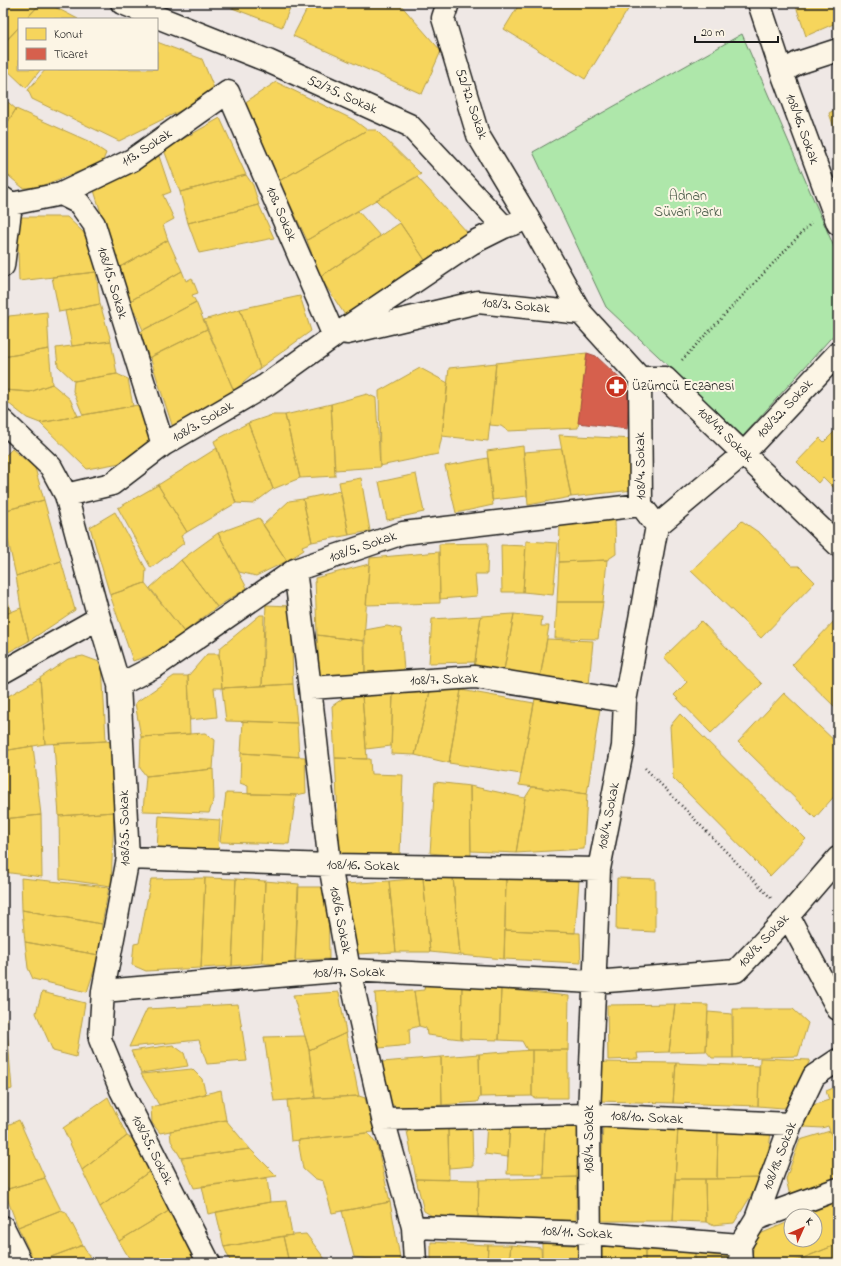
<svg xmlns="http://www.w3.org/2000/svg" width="841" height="1266" font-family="'Indie Flower',sans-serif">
  <rect width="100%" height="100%" fill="#efe8e5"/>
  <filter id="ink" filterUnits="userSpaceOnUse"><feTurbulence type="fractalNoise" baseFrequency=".025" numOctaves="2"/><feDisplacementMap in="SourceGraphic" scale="8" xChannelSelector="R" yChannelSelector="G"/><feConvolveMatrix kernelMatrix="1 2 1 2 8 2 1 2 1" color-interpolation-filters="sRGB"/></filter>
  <g filter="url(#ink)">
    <!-- green -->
    <path fill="#aee7aa" stroke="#658263" d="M742,34L838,256V330L743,436L606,307L533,152Z"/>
    <!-- homes -->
    <path fill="#f6d55c" stroke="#b59e49" d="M3,3H35L38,6L26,19H19V27L3,44Z
      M41,3H47L78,19H26Z
      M219,3H292L282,27Z
      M310,3H399L441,51L422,94L293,36Z
      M520,3H632L585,79L504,29Z
      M795,3H838V22L806,36Z
      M19,27V69H41L26,88L3,66V44Z
      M157,42L202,59L216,93L119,141L32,99L28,90L46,69H157Z
      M276,82L354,120L367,130L279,181L244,103Z
      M3,98L16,109L3,130Z
      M838,108V139L829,113Z
      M16,109L88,141L106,153L102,163L38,187L23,188L3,171V130Z
      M220,118L246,175L180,192L164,150Z
      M367,130H376L421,174L307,240L279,181Z
      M159,156L171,192L163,195L174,219L163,225L168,240L118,268L93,187Z
      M246,175L253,185L259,205L188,223L180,192Z
      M417,177L468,233L425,260L400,223L376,200Z
      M259,205L274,238L199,253L188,223Z
      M358,211L380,236L320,277L307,240Z
      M17,217H67L83,232L95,254L96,272L19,281Z
      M400,223L425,260L345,315L320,277Z
      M168,240L182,271L130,301L118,268Z
      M182,271L186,281L192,278L198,293L192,295L196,302L143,330L130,301Z
      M96,272L100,304L59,312L52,277Z
      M300,296L311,331L260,368L240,309Z
      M196,302L207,329L149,358L140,332Z
      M100,304L111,341L72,346L65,311Z
      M240,309L260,368L234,391L204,320Z
      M47,312L49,349L3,357V331L9,316Z
      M207,329L234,391L173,428L150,357Z
      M111,341L117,374L74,381L58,366L56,348Z
      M49,349L52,384L30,392L4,390L3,357Z
      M587,353L578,428L508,431L501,426L490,425L496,363Z
      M496,363L488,441L442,436L449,368Z
      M420,368L448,383L442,436L438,454L380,466L379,391Z
      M117,374L128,379L133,406L83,415L73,391L74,381Z
      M52,384L70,399L78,416L40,423L27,418L8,403L4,390L30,392Z
      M367,394L376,398L380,467L335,470L331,404Z
      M143,404L154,443L120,463L87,469L40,423Z
      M331,404L335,476L300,478L285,415Z
      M272,415H285L300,478L273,489L248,423Z
      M248,423L273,489L253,504L236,503L214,441Z
      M838,428V492L823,477L818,483L797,462L820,438L824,442Z
      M559,435L633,439V490L571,497Z
      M523,446L527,496L492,500L487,451Z
      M217,448L236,503L187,532L158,485Z
      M12,449L35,468L44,500L3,511V458Z
      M562,449L571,497L528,505L524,452Z
      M488,458L493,505L456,513L445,466Z
      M416,474L424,512L387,520L379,482Z
      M361,478L370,531L349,535L339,482Z
      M158,485L187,532L181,536L184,543L151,568L118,508Z
      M340,491L349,535L312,542L303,499Z
      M303,499L312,542L302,546L304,550L287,561L263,525L289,501Z
      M44,500L61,561L16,576L3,518V511Z
      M115,512L146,569L145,583L110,595L90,527Z
      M259,518L287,561L256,576L239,572L218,533Z
      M615,520L616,554L607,560L559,562L560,521Z
      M742,521L761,534L792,566H799L815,582L761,638L691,571Z
      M218,533L247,588L217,607L181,560Z
      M526,541L558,543L553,595L523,592Z
      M488,543L487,574H475L477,596L440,599L439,544Z
      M501,545L526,546L523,592H502Z
      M439,552L440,603L366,605L370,558Z
      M181,560L217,607L184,632L150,588Z
      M607,560L603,602H557L559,562Z
      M61,561L75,610L29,641L21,608L16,576Z
      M369,564L364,641L317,635L315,578Z
      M3,583L11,612L3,615Z
      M145,583L184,632L153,654L133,661L110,595Z
      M557,602H603L598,639L555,638Z
      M266,605L291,606L293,684L262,686Z
      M21,608L29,641L3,655V615Z
      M514,614L504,670L474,668L481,616Z
      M514,614L542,617L541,626H549L540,678L504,670Z
      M260,615H264L262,686L222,688L219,654L220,648Z
      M481,616L475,662L429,663L432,619Z
      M838,617V710L792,665Z
      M701,621L762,684L711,733L674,695L687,682L664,657Z
      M387,626L401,629L404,671L365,674V630Z
      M317,635L364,641L365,674L320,679Z
      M547,639L593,641L589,685L540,678Z
      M207,654H219L222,688H214L217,717L190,720L188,676Z
      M83,656L102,663L106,741L45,744L40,678L68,659Z
      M174,676H188L190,734L141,737L135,703Z
      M40,678L45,744L3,751V699Z
      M293,684L297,723L226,721L222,688Z
      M431,687L461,690L449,763L415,755Z
      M461,690L534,703L521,774L449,763Z
      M430,692L415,755L391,754L393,694Z
      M784,693L838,744V792L815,818L738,742Z
      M393,694L391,746L366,749L362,695Z
      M362,695L367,759L335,758L332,706L345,697Z
      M535,699L600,708L587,794L519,785Z
      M680,714L806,839L770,876L673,778L670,726Z
      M243,721L297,723L299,757L241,753Z
      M205,733L215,740L213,769L146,776L140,768L141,737Z
      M106,741L111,742L114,812L59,816L54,744Z
      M33,746L41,815L3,819V751Z
      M241,753L305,757L306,793L296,795L248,794V786L240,783Z
      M335,758L370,759L371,774L403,775L400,854L340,855Z
      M213,769L214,799L209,813L143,811L146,776Z
      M435,782L470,786L471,857L430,853Z
      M470,786L525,798L516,853L471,851Z
      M532,787L587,794L584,849L516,853L525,798Z
      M226,793L296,795L289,844L220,842Z
      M114,812L111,886L60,879L59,816Z
      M41,815L42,877L3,872V819Z
      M159,816L220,820L218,853L157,849Z
      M453,877L460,955L430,952L423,878Z
      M453,877L506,878L504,959L460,955Z
      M21,878L109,887L102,924L22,910Z
      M205,878L201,968L146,971L132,965L134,944L139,943L151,879Z
      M205,878L236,879L232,966L201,968Z
      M423,878L430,952H396L389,881Z
      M506,878L579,881L575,933L505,930Z
      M617,878L655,879V932L616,930Z
      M236,879L265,881L262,963L232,966Z
      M265,881L299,884L295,965L262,963Z
      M389,881L396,952L357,954L345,884Z
      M298,887H328L329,959L295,960Z
      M22,910L102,924L99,955L25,942Z
      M505,930L580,933L581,963L504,959Z
      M25,942L99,955L87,992L33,979L28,968Z
      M425,983L462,985L461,1039L427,1035L426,1028L419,1026L414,991L424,990Z
      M462,985L501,989L499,1040L461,1039Z
      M501,989L569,996L568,1050H527L522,1041L499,1040Z
      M414,991L419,1026L409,1029L410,1045L379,1048L375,993Z
      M42,992L85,1003L76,1057L53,1051L36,1013Z
      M339,992L346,1033L309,1050L293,995Z
      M238,1004L247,1061L207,1064L199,1040L129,1047L147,1009Z
      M675,1004L669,1052L637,1053L638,1059L608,1060L607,1005Z
      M675,1004L708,1005L706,1051L669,1052Z
      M733,1009H793L808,1023L798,1056L733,1058Z
      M708,1012L732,1014L733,1058H712L706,1051Z
      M3,1018H6L12,1089L3,1092Z
      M346,1033L359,1096L315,1098L309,1050Z
      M305,1036L309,1050L315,1098L274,1101L264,1037Z
      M173,1045L184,1053L188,1066L141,1073L131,1051Z
      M532,1050H568V1098H535L532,1096Z
      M532,1050V1096L480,1097L479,1054Z
      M479,1054L480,1097L477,1102L442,1105L441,1057Z
      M441,1057L442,1105L398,1108L388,1102L382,1062Z
      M760,1058L810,1060L789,1105L783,1108L758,1106Z
      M599,1062L676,1063L673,1103L598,1101Z
      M676,1063L759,1066L758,1106L673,1103Z
      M192,1069L202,1079L206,1094L159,1105L141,1074Z
      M838,1086V1137L833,1139L828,1126L822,1128L805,1127L799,1121L810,1106L829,1100L826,1091Z
      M221,1090L226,1120L160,1133L152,1123L151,1107Z
      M359,1096L365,1098L374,1132L291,1141L287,1100Z
      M108,1097L127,1136L82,1170L63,1128Z
      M19,1120L45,1178L8,1189L3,1178V1127Z
      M226,1120L250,1149L181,1158L171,1141L170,1131Z
      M487,1122L510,1123L508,1157L485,1154Z
      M510,1123L545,1125L543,1174H507Z
      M545,1125H579L577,1177L543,1178Z
      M603,1125L678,1127L673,1221H599Z
      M678,1127L718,1129L717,1179H675Z
      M448,1129L449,1180L416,1179L407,1131Z
      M448,1129H472L473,1166L449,1168Z
      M718,1129L771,1133L766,1170L762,1178L717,1179Z
      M830,1131L838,1154V1184L790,1196L786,1179L800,1140Z
      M368,1133L377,1145L390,1202L332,1213L323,1181L313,1178L303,1169L298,1140Z
      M127,1136L134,1140L150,1171L100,1207L82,1170Z
      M838,1137V1154L833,1139Z
      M250,1149L277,1176L194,1188L181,1158Z
      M150,1171L172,1209L119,1241L100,1207Z
      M577,1177L576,1222L478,1217L479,1180Z
      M45,1178L61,1210L18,1227L5,1193L8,1189Z
      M267,1178L270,1202L208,1214L202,1186Z
      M762,1178L734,1223L712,1225L706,1222L705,1179Z
      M416,1179L479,1180L478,1217H434L424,1211Z
      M675,1179H705L706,1222L673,1221Z
      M286,1201L292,1235L224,1247L216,1212L270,1202Z
      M838,1201V1244L791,1263H751L755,1236L791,1221V1240H815V1216H803Z
      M390,1202L401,1263L354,1257L342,1211Z
      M172,1209L202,1263H132L119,1241Z
      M61,1210L66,1212L83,1245L35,1263L18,1227Z
      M306,1234L328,1263H289L283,1236Z
      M283,1236L289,1263H231L224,1247Z
      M431,1242L488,1245L487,1263H431Z
      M601,1242L643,1243L645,1250V1263H599Z
      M542,1243L583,1246L582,1263H542Z
      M838,1244V1263H791Z
      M83,1245L93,1263H35Z
      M488,1245H511L509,1263H487Z
      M511,1245L541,1248L542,1263H509Z
      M645,1250L695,1253V1263H645Z
      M695,1253L735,1257V1263H695Z"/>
    <!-- shops -->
    <path fill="#d6604d" stroke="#9e4c3e" d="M587,353L596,356L630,388L627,429L578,423Z"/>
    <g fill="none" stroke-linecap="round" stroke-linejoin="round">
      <defs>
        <path id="street" d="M122,3L268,61L409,125L504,227L516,223
          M448,3L443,18L478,135L529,220L581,313L640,378H665L838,545
          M759,3L784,78L838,224
          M782,72L798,63L838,50
          M61,194L132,160L228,92L334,336
          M3,198L11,204L61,194L79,203L94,224L163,445
          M3,266L11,204
          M347,333L478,302L581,313
          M3,421L51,467L66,495L99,618L119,685L128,858L103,991L100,1039L121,1090L209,1263
          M66,495L112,484L163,445L266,385L334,336L472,243L504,227
          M657,526L744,453L838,353
          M295,570L310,688L330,865L349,970L383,1119L413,1227L415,1263
          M3,672L99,618
          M119,685L156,666L295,570L403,533L641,505
          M310,688L475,677L625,701
          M128,858L330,865L599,869
          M788,916L838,1009
          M103,991L349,970L594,982L736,971L788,916L838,858
          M383,1119L589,1115L791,1124
          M756,1219L838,1189
          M3,1227L21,1263
          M413,1227L589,1233L740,1245
          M590,1263L589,1115L599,869L623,746L625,701L657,526L641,505L640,378
          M741,1263L740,1245L756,1219L791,1124L814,1076L838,1060"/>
      </defs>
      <!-- street casing -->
      <use href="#street" stroke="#1c1c1c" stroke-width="25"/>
      <!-- path -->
      <path stroke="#1c1c1c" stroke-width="2.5" stroke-dasharray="1 3" stroke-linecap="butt" d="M682,360L811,223
        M645,768L771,898"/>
      <!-- street -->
      <use href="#street" stroke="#fcf5e5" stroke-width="22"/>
    </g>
  </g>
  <!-- icons -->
  <defs>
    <symbol id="pharmacy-disc" viewBox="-11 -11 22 22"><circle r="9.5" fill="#c8321e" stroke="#fcf5e5"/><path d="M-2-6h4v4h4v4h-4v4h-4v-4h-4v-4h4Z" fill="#fff"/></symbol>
  </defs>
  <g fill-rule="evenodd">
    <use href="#pharmacy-disc" x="604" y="374" width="25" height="25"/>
  </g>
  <g text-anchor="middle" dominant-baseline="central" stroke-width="4" stroke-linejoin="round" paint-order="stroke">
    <!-- street labels -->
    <g font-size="14" fill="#1c1c1c" stroke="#fcf5e5">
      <text transform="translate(342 95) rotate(24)">52/75. Sokak</text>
      <text transform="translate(471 104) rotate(71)">52/72. Sokak</text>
      <text transform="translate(802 129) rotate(70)">108/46. Sokak</text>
      <text transform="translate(147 148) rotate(-33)">113. Sokak</text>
      <text transform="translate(281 214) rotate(67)">108. Sokak</text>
      <text transform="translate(112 283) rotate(73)">108/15. Sokak</text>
      <text transform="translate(516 306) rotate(5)">108/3. Sokak</text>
      <text transform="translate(785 409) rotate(-47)">108/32. Sokak</text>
      <text transform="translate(203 422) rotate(-30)">108/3. Sokak</text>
      <text transform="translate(725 435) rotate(44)">108/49. Sokak</text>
      <text transform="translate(641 466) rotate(-91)">108/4. Sokak</text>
      <text transform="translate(363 547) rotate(-19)">108/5. Sokak</text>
      <text transform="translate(444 680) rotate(-2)">108/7. Sokak</text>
      <text transform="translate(609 816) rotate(-79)">108/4. Sokak</text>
      <text transform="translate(125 828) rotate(-91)">108/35. Sokak</text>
      <text transform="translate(363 866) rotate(1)">108/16. Sokak</text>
      <text transform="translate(340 920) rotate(79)">108/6. Sokak</text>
      <text transform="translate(764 941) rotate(-47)">108/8. Sokak</text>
      <text transform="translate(349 973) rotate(-1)">108/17. Sokak</text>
      <text transform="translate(647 1118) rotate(3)">108/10. Sokak</text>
      <text transform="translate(589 1139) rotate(-90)">108/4. Sokak</text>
      <text transform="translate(152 1150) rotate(63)">108/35. Sokak</text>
      <text transform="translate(780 1156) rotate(-69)">108/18. Sokak</text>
      <text transform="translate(577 1233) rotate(3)">108/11. Sokak</text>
    </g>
    <!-- park labels -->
    <g font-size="14" fill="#485947" stroke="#fcf5e5">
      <text x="688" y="196">Adnan<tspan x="688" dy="16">Süvari Parkı</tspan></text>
    </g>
    <!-- poi labels -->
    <g font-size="14" fill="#1c1c1c" stroke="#fcf5e5" text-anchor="start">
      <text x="632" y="386">Üzümcü Eczanesi</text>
    </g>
  </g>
  <!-- margin -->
  <rect width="841" height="1266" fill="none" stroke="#fcf5e5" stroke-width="16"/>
  <rect x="8" y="8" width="825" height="1250" fill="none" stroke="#1c1c1c" stroke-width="1.5" filter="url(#ink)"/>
  <!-- legend -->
  <rect x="18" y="18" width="140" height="52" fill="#fcf5e5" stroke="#a29e95"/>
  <rect x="26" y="28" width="20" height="12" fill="#f6d55c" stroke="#a29e95"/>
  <text x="54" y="38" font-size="12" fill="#1c1c1c">Konut</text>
  <rect x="26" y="48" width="20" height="12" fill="#d6604d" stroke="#a29e95"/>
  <text x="54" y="58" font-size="12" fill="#1c1c1c">Ticaret</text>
  <!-- north arrow -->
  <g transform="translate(803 1228) rotate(45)"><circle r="19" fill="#fcf5e5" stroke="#a29e95"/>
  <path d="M0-3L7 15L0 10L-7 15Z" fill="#c8321e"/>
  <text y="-6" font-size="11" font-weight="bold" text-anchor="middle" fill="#1c1c1c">K</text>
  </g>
  <!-- scale -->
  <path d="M695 36v6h83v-6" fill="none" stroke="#1c1c1c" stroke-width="2"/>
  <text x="701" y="36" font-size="12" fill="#1c1c1c" stroke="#fcf5e5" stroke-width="3" paint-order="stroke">20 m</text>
</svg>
